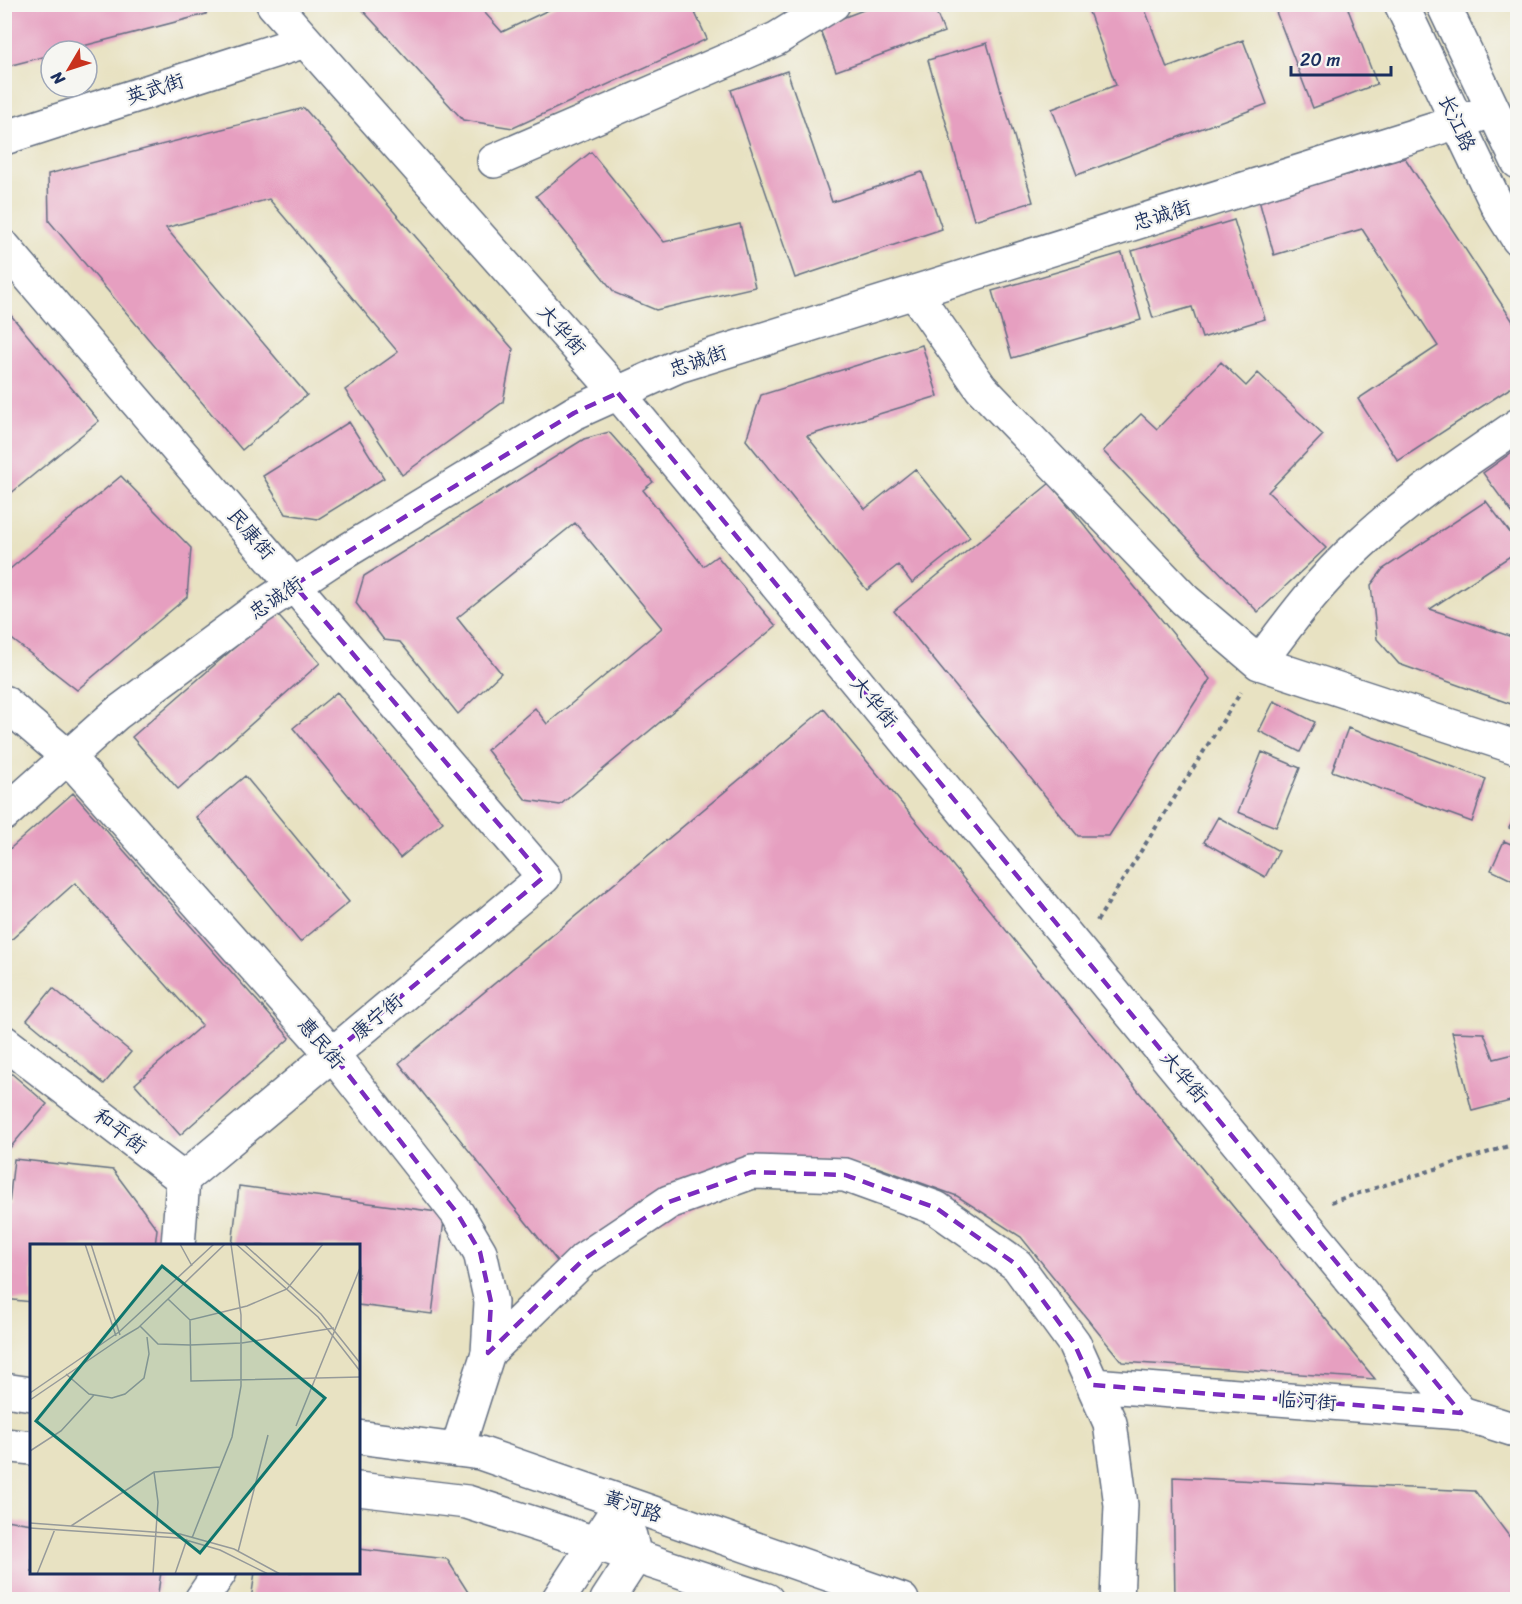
<svg xmlns="http://www.w3.org/2000/svg" width="1522" height="1604" font-family="Sriracha,'LXGW WenKai TC',sans-serif">
  <rect width="100%" height="100%" fill="#f6f6f2"/>
  <filter id="ink" filterUnits="userSpaceOnUse"><feTurbulence type="fractalNoise" baseFrequency=".0167" numOctaves="2"/><feDisplacementMap in="SourceGraphic" scale="12" xChannelSelector="R" yChannelSelector="G"/><feConvolveMatrix kernelMatrix="1 2 1 2 8 2 1 2 1" color-interpolation-filters="sRGB"/></filter>
  <filter id="wash" filterUnits="userSpaceOnUse"><feTurbulence type="fractalNoise" baseFrequency=".008" numOctaves="4" result="noise"/><feDisplacementMap in="SourceGraphic" scale="24" xChannelSelector="R" yChannelSelector="G"/><feGaussianBlur stdDeviation="1.35" result="paint"/><feColorMatrix in="noise" values="0 0 0 0 0 0 0 0 0 0 0 0 0 0 0 0 0 1.4 0 .05"/><feComposite in="paint" operator="in"/></filter>
  <g filter="url(#wash)">
    <rect width="100%" height="100%" fill="#e8e2c2"/>
    <g id="blocks">
      <!-- building -->
      <path fill="#e69fc0" d="M4,4H210L206,14L64,51H51V55L4,67Z
        M357,4H477L502,32L561,4H691L707,39L513,128L463,120Z
        M879,4H933L944,32L836,71L819,27Z
        M1086,4H1143L1167,68L1243,40L1267,104L1077,175L1052,109L1116,85Z
        M1273,4H1346L1377,84L1313,108Z
        M987,43L1033,202L974,220L928,60Z
        M787,71L832,202L922,172L942,229L795,278L731,90Z
        M304,108L513,349L503,402L402,475L345,390L398,352L269,199L166,228L307,395L242,450L49,221L48,174Z
        M591,152L664,242L740,224L755,287L656,310L615,293L536,196Z
        M1405,158L1518,329V383L1398,461L1358,399L1438,346L1362,229L1274,255L1259,200Z
        M1234,220L1265,319L1202,338L1192,307L1153,318L1132,251Z
        M1122,253L1141,320L1012,358L992,291Z
        M4,307L99,421L4,499Z
        M922,345L938,396L807,436L865,509L915,469L970,537L912,583L898,565L867,590L746,440L761,395Z
        M1221,362L1246,386L1258,373L1323,435L1268,492L1326,548L1258,612L1103,451L1141,414L1157,429Z
        M349,422L384,478L318,519L286,514L263,476Z
        M609,432L653,482L643,490L703,566L717,556L776,626L560,805L526,800L487,750L535,708L547,724L662,628L575,523L457,618L501,673L458,714L400,642L384,640L356,603L364,576L584,439Z
        M1518,448V521L1483,473Z
        M121,476L191,548L187,597L77,690L4,633V574Z
        M1050,483L1210,679L1109,836H1078L894,611Z
        M1486,501L1518,543V551L1430,609L1518,639V675L1511,704L1399,664L1377,639L1371,585L1383,569Z
        M275,612L320,663L178,789L132,737Z
        M337,692L443,822L400,858L293,728Z
        M1274,701L1315,722L1300,752L1259,731Z
        M824,709L1375,1379L1122,1362L1021,1237L957,1196L877,1167L806,1160L561,1266L399,1063Z
        M1348,728L1486,779L1472,822L1332,771Z
        M1262,752L1300,768L1276,827L1238,812Z
        M245,776L349,902L300,942L196,817Z
        M73,793L290,1038L180,1135L135,1084L202,1025L75,883L4,946V854Z
        M1518,812V832L1509,828Z
        M1218,817L1279,851L1265,877L1204,842Z
        M1504,841L1518,847V883L1491,870Z
        M53,988L131,1052L104,1084L27,1020Z
        M1452,1032L1484,1033L1494,1059L1518,1053V1099L1472,1111Z
        M4,1067L47,1104L9,1149L4,1145Z
        M14,1159L113,1170L157,1229L155,1246H32V1302L4,1299V1204H9Z
        M239,1186L445,1213L432,1314L358,1305V1246H232Z
        M1173,1477L1475,1491L1518,1548V1600H1175Z
        M5,1520L32,1524V1572H161L157,1600H5Z
        M358,1549L447,1559L473,1600H251L255,1572H358Z"/>
    </g>
  </g>
  <g filter="url(#ink)">
    <use href="#blocks" fill-opacity="0" stroke="#636e81" stroke-width="1.5"/>
    <g fill="none" stroke-linecap="round" stroke-linejoin="round">
      <defs>
        <path id="minor" d="M273,4L618,393L1461,1413
          M4,138L305,41
          M494,161L776,39L833,4
          M4,247L544,877L183,1179
          M914,292L981,388L1185,600L1259,663L1518,748
          M1259,663C1290,621 1321,579 1360,544C1408,499 1463,463 1518,425
          M4,702L68,757L332,1054L457,1213L480,1252L491,1302L488,1353L457,1450
          M4,814L116,714L256,610L330,561L574,413L678,366L1493,111
          M4,1042L183,1179L178,1246
          M488,1353L584,1259L669,1202L752,1172L845,1175L936,1208L1017,1265L1074,1343L1110,1423L1121,1505L1117,1600
          M1093,1385L1461,1413L1518,1431
          M201,1600L220,1572"/>
        <path id="major" d="M4,1390L32,1394
          M358,1437L480,1453L622,1502
          M4,1445L32,1448
          M358,1489L467,1502L595,1543"/>
        <path id="highway" d="M1401,4L1498,207L1518,239
          M1443,4L1518,162
          M622,1502L902,1600
          M595,1543L767,1600
          M558,1600L622,1502
          M607,1600L635,1557L630,1536"/>
      </defs>
      <!-- minor casing -->
      <use href="#minor" stroke="#636e81" stroke-width="36"/>
      <!-- major casing -->
      <use href="#major" stroke="#636e81" stroke-width="36"/>
      <!-- highway casing -->
      <use href="#highway" stroke="#636e81" stroke-width="36"/>
      <!-- path -->
      <path stroke="#636e81" stroke-width="4" stroke-dasharray="4.5 4.5" stroke-linecap="butt" d="M1097,921L1241,692
        M1331,1202L1518,1143"/>
      <!-- minor -->
      <use href="#minor" stroke="#fff" stroke-width="33"/>
      <!-- major -->
      <use href="#major" stroke="#fff" stroke-width="33"/>
      <!-- highway -->
      <use href="#highway" stroke="#fff" stroke-width="33"/>
    </g>
  </g>
  <!-- marked area -->
  <path fill="none" stroke="#7b2cbf" stroke-width="4.5" stroke-dasharray="12 8" stroke-linejoin="round" d="M618,393L1461,1413L1093,1385L1074,1343L1017,1265L936,1208L845,1175L752,1172L669,1202L584,1259L488,1353L491,1302L480,1252L457,1213L332,1054L544,877L294,585L574,413Z"/>
  <g text-anchor="middle" dominant-baseline="central" stroke-width="4.5" stroke-linejoin="round" paint-order="stroke">
    <!-- street labels -->
    <g font-size="20" fill="#1b2f5e" stroke="#f6f6f2">
      <text transform="translate(155 89) rotate(-18)">英武街</text>
      <text transform="translate(1457 123) rotate(65)">长江路</text>
      <text transform="translate(1162 215) rotate(-17)">忠诚街</text>
      <text transform="translate(562 330) rotate(48)">大华街</text>
      <text transform="translate(698 361) rotate(-19)">忠诚街</text>
      <text transform="translate(251 534) rotate(49)">民康街</text>
      <text transform="translate(276 598) rotate(-34)">忠诚街</text>
      <text transform="translate(874 702) rotate(50)">大华街</text>
      <text transform="translate(377 1017) rotate(-40)">康宁街</text>
      <text transform="translate(321 1043) rotate(50)">惠民街</text>
      <text transform="translate(1184 1077) rotate(50)">大华街</text>
      <text transform="translate(120 1131) rotate(38)">和平街</text>
      <text transform="translate(1307 1401) rotate(4)">临河街</text>
      <text transform="translate(633 1506) rotate(19)">黄河路</text>
    </g>
  </g>
  <!-- overview -->
  <g transform="translate(30 1244)">
    <rect width="330" height="330" fill="#e8e2c2"/>
    <path fill="none" stroke="#969a9a" stroke-width="1.5" d="M55,0L86,92M61,0L90,91M150,0L162,22M206,0L288,73L330,127M214,0L291,70L330,119M138,55L160,76L217,62L257,45L293,0M160,76L161,137L330,133M110,82L128,100L160,101L212,99L304,84M89,88L184,0M91,94L108,84L195,0M36,130L59,150L82,154L95,150L114,134L119,110L117,93M0,149L89,88M0,156L91,94M266,182L330,24M0,207L31,187L64,151M0,279L150,290L204,305L250,330M41,282L124,228L190,223M0,284L149,294L190,306L238,330M162,294L202,193L211,142V71L201,0M208,308L238,191M7,330L25,285M123,330L128,258L124,228M145,330L157,295"/>
    <path fill="#0f766e" fill-opacity="0.15" stroke="#0f766e" stroke-width="3" d="M132,22L295,154L170,309L6,177Z"/>
    <rect width="330" height="330" fill="none" stroke="#1b2f5e" stroke-width="3"/>
  </g>
  <!-- margin -->
  <rect width="1522" height="1604" fill="none" stroke="#f6f6f2" stroke-width="24"/>
  <!-- north arrow -->
  <g transform="translate(69 69) rotate(231)"><circle r="28" fill="#f6f6f2" stroke="#9ea6b7" stroke-width="1.5"/>
  <path d="M0-4.5L10 22L0 15L-10 22Z" fill="#c8321e"/>
  <text y="-9" font-size="16" font-weight="bold" text-anchor="middle" fill="#1b2f5e">N</text>
  </g>
  <!-- scale -->
  <path d="M1291 66v9h100v-9" fill="none" stroke="#1b2f5e" stroke-width="3"/>
  <text x="1300" y="66" font-size="18" fill="#1b2f5e" stroke="#f6f6f2" stroke-width="4.5" paint-order="stroke">20 m</text>
</svg>
